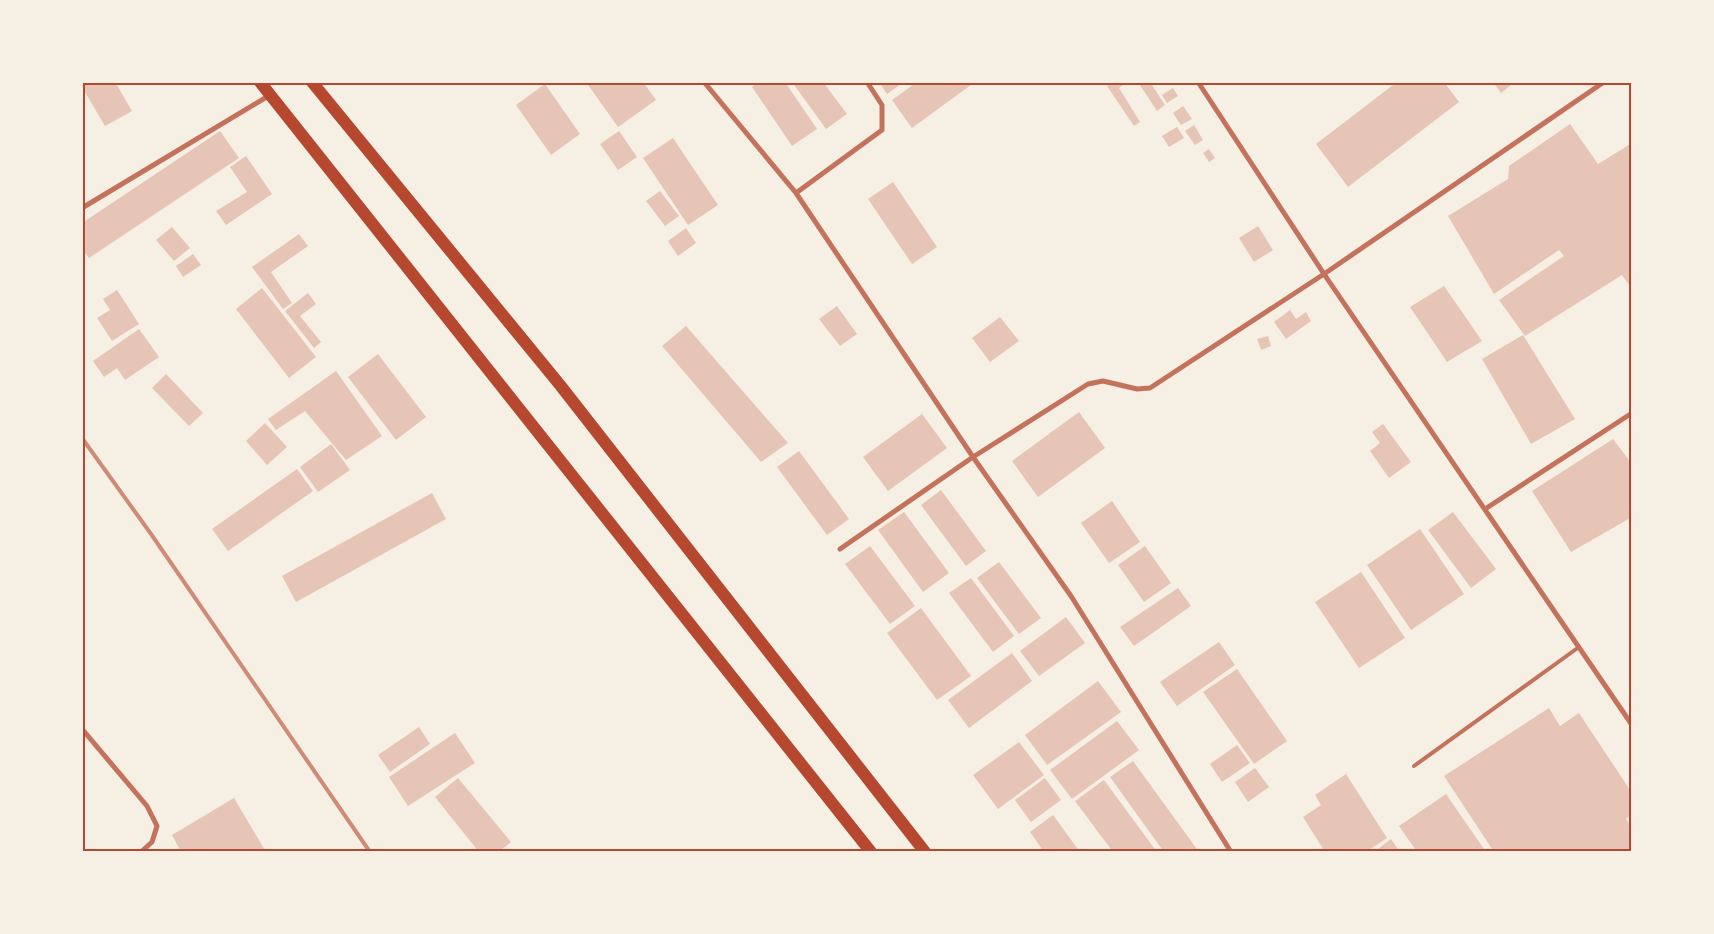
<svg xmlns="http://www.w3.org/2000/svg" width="1714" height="934" font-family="Jost,sans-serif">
  <rect width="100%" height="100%" fill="#f6efe4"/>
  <!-- building -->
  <path fill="#e6c5b7" d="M82,82H115L132,111L105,126L82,87Z
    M586,82H643L656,100L618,127Z
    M758,82H785L817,129L792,146L752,87Z
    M792,82H823L847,114L826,129Z
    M879,82H904L887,94Z
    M917,82H975L912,128L892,100Z
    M1113,82H1127L1119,88L1140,122L1134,126L1107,86Z
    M1138,82H1150L1165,105L1157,111Z
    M1397,82H1444L1459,102L1348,187L1316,144Z
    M1493,82H1515L1501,93Z
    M545,84L580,134L551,155L516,105Z
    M1173,88L1178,96L1167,103L1162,95Z
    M1183,106L1192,119L1181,125L1173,113Z
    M1570,124L1598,164L1632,143V289L1622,275L1525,336L1499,300L1564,256L1559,250L1494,294L1448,216L1508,179L1509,166Z
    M1194,125L1203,140L1195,145L1185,131Z
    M1177,127L1184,138L1169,147L1162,136Z
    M220,131L239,158L89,258L82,249V223Z
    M619,131L637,157L618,170L600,144Z
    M673,138L718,205L688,225L643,158Z
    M1209,149L1215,158L1209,162L1203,153Z
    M246,156L272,194L226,225L216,211L247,192L230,167Z
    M893,182L937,247L912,264L868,199Z
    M660,191L679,216L665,226L646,201Z
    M1258,226L1273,250L1254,262L1239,238Z
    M172,227L190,248L174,261L156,240Z
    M686,228L696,243L678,256L668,241Z
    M299,234L308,246L271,272L292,303L283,309L252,267Z
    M193,254L201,265L183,277L176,266Z
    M1444,286L1482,341L1447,362L1410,307Z
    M262,288L316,357L289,378L236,309Z
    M117,290L139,324L112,341L97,318L110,310L103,299Z
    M308,293L316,304L300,316L321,342L314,348L285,311Z
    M837,306L857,334L840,346L819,319Z
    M1290,310L1296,319L1306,312L1311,321L1286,339L1274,322Z
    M1000,317L1019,341L990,362L972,338Z
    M686,326L788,443L761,462L662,346Z
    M139,329L159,357L125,380L117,368L104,377L93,361Z
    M1523,335L1575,419L1531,444L1482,359Z
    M1268,336L1271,346L1261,350L1257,339Z
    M378,354L426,417L396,440L348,377Z
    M336,371L382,436L346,460L305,411L276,430L268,419Z
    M166,374L203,413L189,426L152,388Z
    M1079,412L1105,448L1038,497L1012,461Z
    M922,414L947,448L888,491L863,457Z
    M265,423L287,447L267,465L246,441Z
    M1383,424L1411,462L1389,478L1370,451L1380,443L1372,432Z
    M1613,439L1632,464V517L1571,552L1532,491Z
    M331,444L350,470L318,492L300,467Z
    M799,451L849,519L827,535L777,467Z
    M297,469L313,491L228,551L212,529Z
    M941,490L986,551L966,566L921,505Z
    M432,493L446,519L296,602L282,576Z
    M1112,501L1140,542L1109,563L1081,523Z
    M904,512L949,573L923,592L878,530Z
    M1453,512L1496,569L1471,588L1428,530Z
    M1420,529L1464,594L1411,630L1367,565Z
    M870,546L915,606L890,624L845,564Z
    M1145,546L1171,583L1144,602L1118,565Z
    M999,562L1041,618L1019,634L977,578Z
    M1361,572L1405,638L1359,668L1315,602Z
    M971,578L1014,636L993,652L949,593Z
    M1178,588L1191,606L1134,646L1120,627Z
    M921,608L971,676L937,700L887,633Z
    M1066,617L1085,643L1039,676L1020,651Z
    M1219,642L1235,665L1177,706L1160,682Z
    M1012,653L1032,681L969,728L948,700Z
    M1237,669L1287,741L1254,764L1203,692Z
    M1098,681L1121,712L1047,765L1025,735Z
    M1549,708L1560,726L1579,713L1632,793V815L1626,819L1632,828V852H1494L1444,776Z
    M1117,721L1139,750L1072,799L1050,770Z
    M419,727L430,744L390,772L378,755Z
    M455,733L475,763L408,806L389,777Z
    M1019,742L1044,775L998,809L973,775Z
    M1237,745L1250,763L1222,782L1210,764Z
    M1133,761L1199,852H1164L1110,777Z
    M1255,768L1269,787L1248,802L1235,782Z
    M1346,774L1387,838L1366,852H1325L1303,817L1321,805L1315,795Z
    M458,778L511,842L499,852H479L435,797Z
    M1045,778L1061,800L1031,822L1015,800Z
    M1104,780L1157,852H1113L1075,801Z
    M1446,794L1486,852H1417L1399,826Z
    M234,798L266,852H181L172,835Z
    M1053,815L1080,852H1044L1030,832Z
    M1391,839L1400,852H1374Z"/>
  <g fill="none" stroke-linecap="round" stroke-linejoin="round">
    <!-- service -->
    <path stroke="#c5725c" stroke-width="4" d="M1414,766L1579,647"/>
    <!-- minor -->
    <path stroke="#c5725c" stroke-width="5" d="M704,82L796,193L973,457L1071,596L1231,852
      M1198,82L1324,274L1632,725
      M796,193L882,130V105L867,82
      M82,208L270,95
      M1485,509L1632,413
      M840,549L973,457L1088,384L1103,381L1137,389L1150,388L1324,274L1604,82
      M82,729L147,806L157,826L152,842L141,852"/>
    <!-- primary -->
    <path stroke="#b5482f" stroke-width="12" d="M260,82L871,852
      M312,82L560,385L925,852"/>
    <!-- rail -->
    <path stroke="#cf8b77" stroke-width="4" d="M82,438L151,534L370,852"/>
  </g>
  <!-- border -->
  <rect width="1714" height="934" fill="none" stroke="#f6efe4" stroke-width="168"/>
  <rect x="84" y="84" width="1546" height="766" fill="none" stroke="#b5482f" stroke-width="2"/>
</svg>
